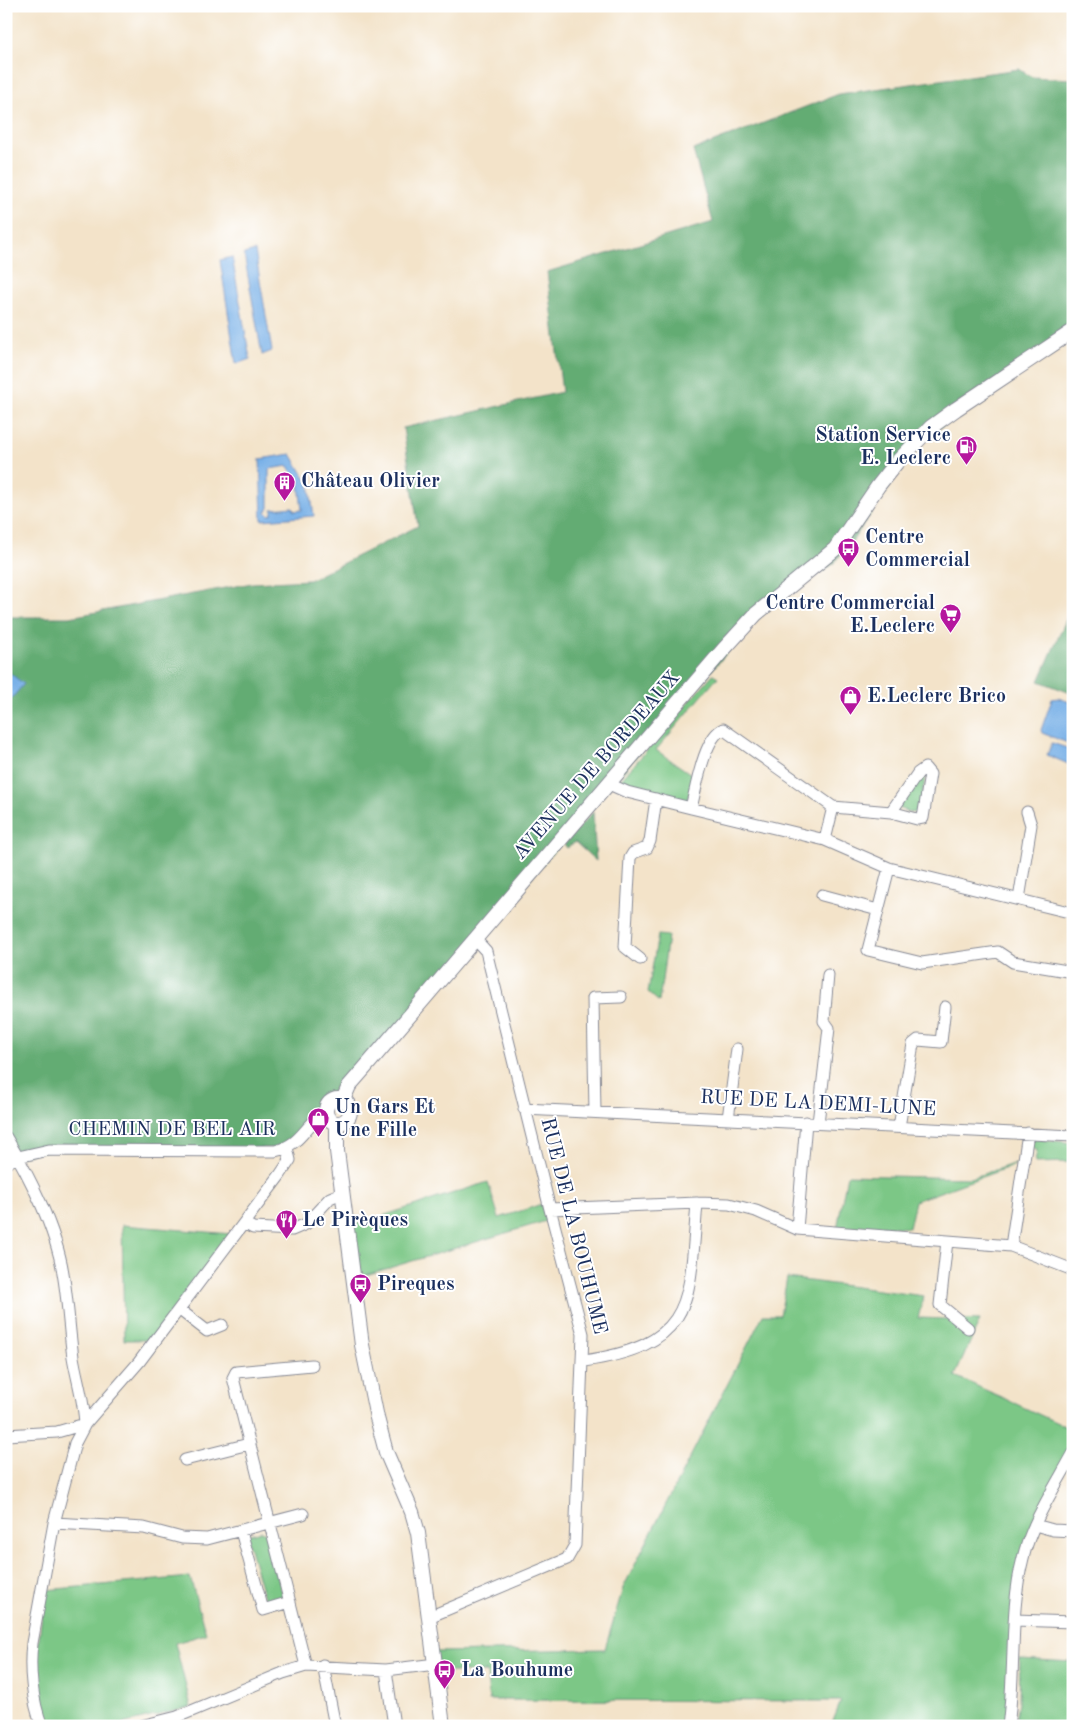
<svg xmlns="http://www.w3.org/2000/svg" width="1079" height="1732" font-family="'Old Standard TT',serif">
  <rect width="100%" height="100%" fill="#fff"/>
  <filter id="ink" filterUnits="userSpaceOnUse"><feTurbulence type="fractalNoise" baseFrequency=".02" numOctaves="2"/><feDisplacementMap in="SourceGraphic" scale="10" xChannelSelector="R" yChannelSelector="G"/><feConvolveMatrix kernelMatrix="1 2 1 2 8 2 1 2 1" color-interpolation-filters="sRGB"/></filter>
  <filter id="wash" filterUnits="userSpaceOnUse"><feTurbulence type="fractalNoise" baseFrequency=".0096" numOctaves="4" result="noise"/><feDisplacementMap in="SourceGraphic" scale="20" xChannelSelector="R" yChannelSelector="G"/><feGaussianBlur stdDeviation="1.12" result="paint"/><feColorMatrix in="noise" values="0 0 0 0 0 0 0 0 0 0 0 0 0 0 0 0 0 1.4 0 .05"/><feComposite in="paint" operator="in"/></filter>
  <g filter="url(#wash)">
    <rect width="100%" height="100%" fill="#f3e3c9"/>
    <!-- green -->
    <path fill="#7bc786" stroke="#4b7b72" d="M713,674L718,677L656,750L694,776L687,801L626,786L621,788L619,782Z
      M922,774L926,776L918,814L900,809L899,807Z
      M658,935L668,936L659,1002L648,992Z
      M1030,1138L1073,1143V1162L1035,1163L1037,1150L1029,1147Z
      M1016,1163L1015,1165L915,1201L909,1228L882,1226L880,1233L837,1229L847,1175L971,1178Z
      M488,1182L499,1218L542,1204L546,1221L359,1277L351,1226Z
      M122,1225L232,1234L152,1340H124Z
      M787,1278L924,1296L918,1318L980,1320L955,1376L1073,1430V1454L1024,1556L1008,1726H831L841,1701L489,1700L487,1672H443L434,1652L605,1649L623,1588L763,1315H780Z
      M261,1531L266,1533L283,1596L265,1601L246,1535Z
      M190,1577L206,1634L175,1643L191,1707L114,1726H56L47,1719L39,1681L37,1656L45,1590Z
      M1020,1659L1073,1662V1726H1015L1019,1702Z"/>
    <!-- forest -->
    <path fill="#64ac73" stroke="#406e68" d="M1019,69L1032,77L1073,79V331L918,444L851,543L832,565L777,602L753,623L363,1070C347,1079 329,1093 319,1108C308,1124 302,1137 287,1148L49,1150L18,1157L6,1137V617H70L252,583L309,580L418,526L403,428L562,392L547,272L713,222L693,150L839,94Z
      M1073,604V694L1039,681Z
      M593,812L596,861L575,842L567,848L564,844Z"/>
    <!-- water -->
    <path fill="#78b0e7" stroke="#4a70a2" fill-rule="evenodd" d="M255,251L272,351L262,355L244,254Z
      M232,257L250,359L236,364L220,260Z
      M291,454L309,484L314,516L262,520L260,459ZM288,466L299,484L302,510L294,511L293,507L272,509V514L269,515L266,512L269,508V469Z
      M6,670L24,684L6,705Z
      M1058,698L1073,703V745L1042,733L1041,730L1052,699Z
      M1052,743L1073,750V766L1047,755Z"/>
  </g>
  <g filter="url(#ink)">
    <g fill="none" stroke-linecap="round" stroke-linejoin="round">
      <defs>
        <path id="minor" d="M609,784L627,792L691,808L825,840L889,868L1073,913
          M833,807L891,812L917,819L923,818L930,774L925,768L918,773L891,812
          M691,808C696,789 704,737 723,729L833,807L825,840
          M889,868L868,950L922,963L998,952L1013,962L1073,972
          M822,895L878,910
          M1019,899L1031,825L1027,812
          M640,959L625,947L630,858L633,853L647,848L650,841L656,799
          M524,1109L1073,1136
          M595,1112L593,998L621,997
          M728,1119L737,1049
          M818,1123L829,1028L824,1021L828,975
          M899,1127L913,1044L918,1040L941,1042L945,1007
          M6,1137C29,1175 56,1229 63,1273C68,1301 69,1329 73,1357C77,1380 84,1401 85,1424
          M6,1163L18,1157L49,1150L275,1151C304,1144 304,1123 326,1114
          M550,1209L697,1203L729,1204L756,1211L797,1229L1011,1246L1073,1270
          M244,1223L253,1228L292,1230L306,1224L330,1198L342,1193
          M797,1229L806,1122
          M947,1241L940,1305L968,1328
          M1011,1246L1028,1133
          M180,1310L207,1331L222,1325
          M584,1361C697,1344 689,1300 697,1203
          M6,1435L57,1432L85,1424
          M185,1460L249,1444
          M54,1523L144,1528L182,1538L207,1539L303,1514
          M1035,1525L1053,1530L1073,1531
          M241,1531L263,1610L290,1602
          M429,1617L567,1559L575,1545L583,1334L550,1209L486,951L475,939
          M1015,1620L1073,1622
          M323,1665L335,1726
          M306,1666L233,1378L236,1372L312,1365
          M386,1670L394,1726
          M42,1726C32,1701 29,1669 32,1643L54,1523L75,1443L85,1424L139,1362L280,1175L290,1160L287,1148
          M141,1726L177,1717L283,1673L306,1666L386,1670L436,1664
          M1008,1726C1016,1670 1009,1612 1023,1558C1032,1521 1055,1487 1073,1454"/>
        <path id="major" d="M326 1111a12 12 0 1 1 24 0a12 12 0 1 1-24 0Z
          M343,1100L349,1086L363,1070L723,650L756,614L835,549L878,486L897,462L931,427L956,409L1073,331
          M337,1123V1151L362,1345L377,1418L386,1452L412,1512L418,1533L443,1726"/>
      </defs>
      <!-- minor casing -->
      <use href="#minor" stroke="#878994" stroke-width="13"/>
      <!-- major casing -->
      <use href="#major" stroke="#878994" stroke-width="16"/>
      <!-- minor -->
      <use href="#minor" stroke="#fff" stroke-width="11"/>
      <!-- major -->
      <use href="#major" stroke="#fff" stroke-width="14"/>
    </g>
  </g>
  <!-- icons -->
  <defs>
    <symbol id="fuel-pin" viewBox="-11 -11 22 30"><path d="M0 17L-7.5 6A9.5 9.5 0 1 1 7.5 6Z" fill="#b5179e" stroke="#fff"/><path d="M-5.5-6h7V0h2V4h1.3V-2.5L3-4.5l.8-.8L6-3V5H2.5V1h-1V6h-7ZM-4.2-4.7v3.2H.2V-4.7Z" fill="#fff"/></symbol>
    <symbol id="building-pin" viewBox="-11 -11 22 30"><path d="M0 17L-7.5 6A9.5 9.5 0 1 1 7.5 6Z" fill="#b5179e" stroke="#fff"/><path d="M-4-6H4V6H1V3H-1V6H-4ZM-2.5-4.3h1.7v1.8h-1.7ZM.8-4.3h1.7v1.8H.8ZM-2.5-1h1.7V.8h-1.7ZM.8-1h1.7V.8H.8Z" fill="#fff"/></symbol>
    <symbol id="bus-pin" viewBox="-11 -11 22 30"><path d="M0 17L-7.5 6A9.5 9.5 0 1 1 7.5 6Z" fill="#b5179e" stroke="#fff"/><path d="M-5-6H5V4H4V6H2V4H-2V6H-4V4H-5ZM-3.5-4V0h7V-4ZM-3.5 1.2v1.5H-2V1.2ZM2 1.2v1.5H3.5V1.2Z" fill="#fff"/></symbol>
    <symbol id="supermarket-pin" viewBox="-11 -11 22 30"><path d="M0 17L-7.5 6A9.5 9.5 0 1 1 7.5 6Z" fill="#b5179e" stroke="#fff"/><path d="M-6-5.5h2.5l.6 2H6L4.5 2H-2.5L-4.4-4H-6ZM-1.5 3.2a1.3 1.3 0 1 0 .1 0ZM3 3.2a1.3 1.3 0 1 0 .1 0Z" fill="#fff"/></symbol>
    <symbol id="shop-pin" viewBox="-11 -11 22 30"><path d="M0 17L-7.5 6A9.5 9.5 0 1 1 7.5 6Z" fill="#b5179e" stroke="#fff"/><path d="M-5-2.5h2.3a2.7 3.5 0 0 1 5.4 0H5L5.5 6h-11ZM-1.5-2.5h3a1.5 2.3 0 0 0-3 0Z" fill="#fff"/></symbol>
    <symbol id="restaurant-pin" viewBox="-11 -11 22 30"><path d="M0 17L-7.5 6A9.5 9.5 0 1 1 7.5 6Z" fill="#b5179e" stroke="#fff"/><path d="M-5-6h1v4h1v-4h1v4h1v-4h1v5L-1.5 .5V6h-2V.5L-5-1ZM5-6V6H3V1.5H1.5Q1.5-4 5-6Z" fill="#fff"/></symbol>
  </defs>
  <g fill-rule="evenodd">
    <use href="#fuel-pin" x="954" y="434" width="25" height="34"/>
    <use href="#building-pin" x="272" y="470" width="25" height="34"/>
    <use href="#bus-pin" x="836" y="536" width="25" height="34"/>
    <use href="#supermarket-pin" x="938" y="602" width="25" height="34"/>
    <use href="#shop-pin" x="838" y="684" width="25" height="34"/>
    <use href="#shop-pin" x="306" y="1106" width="25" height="34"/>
    <use href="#restaurant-pin" x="274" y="1208" width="25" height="34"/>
    <use href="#bus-pin" x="348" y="1272" width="25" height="34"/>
    <use href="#bus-pin" x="432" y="1658" width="25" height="34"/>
  </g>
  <g text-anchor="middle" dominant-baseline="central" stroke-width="4" stroke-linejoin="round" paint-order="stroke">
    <!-- poi labels -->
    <g font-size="20" font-weight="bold" fill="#1b2f5e" stroke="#fff" text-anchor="start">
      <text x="951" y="436" text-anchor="end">Station Service<tspan x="951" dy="23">E. Leclerc</tspan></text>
      <text x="301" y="482">Château Olivier</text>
      <text x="865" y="538">Centre<tspan x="865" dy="23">Commercial</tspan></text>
      <text x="935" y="604" text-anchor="end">Centre Commercial<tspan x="935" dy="23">E.Leclerc</tspan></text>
      <text x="867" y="697">E.Leclerc Brico</text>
      <text x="334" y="1108">Un Gars Et<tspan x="334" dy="23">Une Fille</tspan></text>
      <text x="302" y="1221">Le Pirèques</text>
      <text x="377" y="1285">Pireques</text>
      <text x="461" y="1671">La Bouhume</text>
    </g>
    <!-- street labels -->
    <g font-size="20" fill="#1b2f5e" stroke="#fff">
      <text transform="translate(597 766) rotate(-49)">AVENUE DE BORDEAUX</text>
      <text transform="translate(818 1104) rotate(3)">RUE DE LA DEMI-LUNE</text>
      <text x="172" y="1130">CHEMIN DE BEL AIR</text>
      <text transform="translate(573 1226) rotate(76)">RUE DE LA BOUHUME</text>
    </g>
  </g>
  <!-- margin -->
  <rect width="1079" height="1732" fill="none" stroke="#fff" stroke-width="25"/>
</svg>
